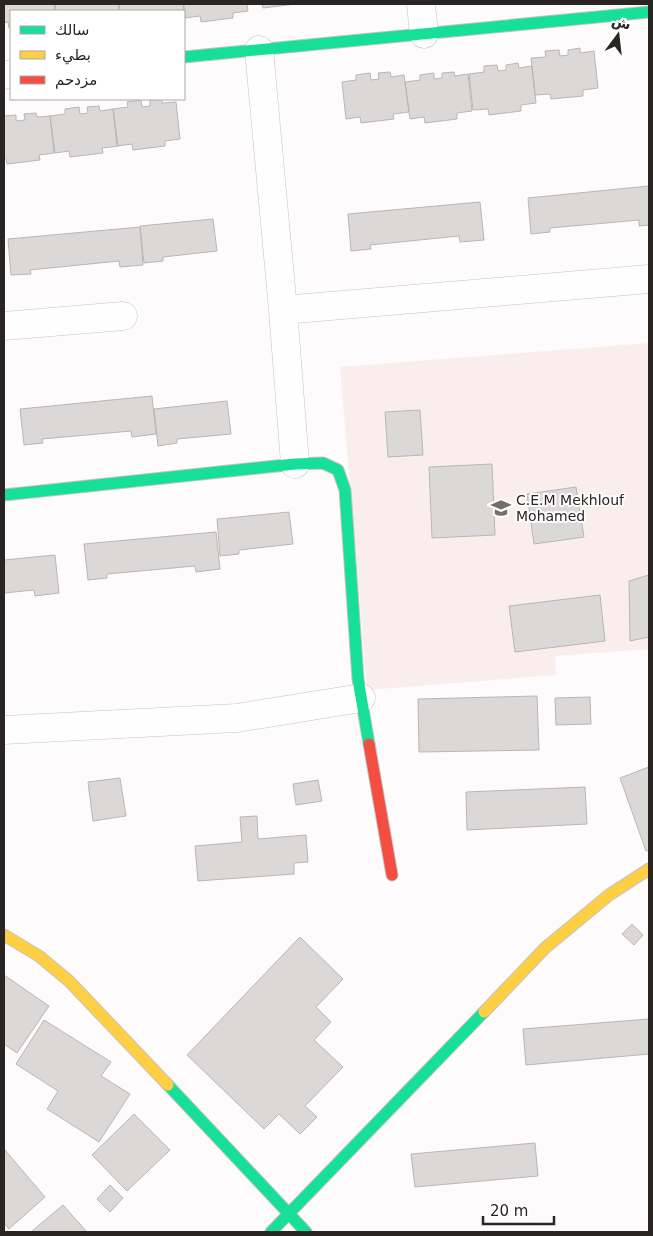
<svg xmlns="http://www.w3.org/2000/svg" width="653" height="1236" font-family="'DejaVu Sans','Noto Naskh Arabic',sans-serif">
  <rect width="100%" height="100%" fill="#fdfbfb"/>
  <!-- built -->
  <path fill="#faeeec" d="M649,343V649L555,656L556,675L367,690L340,367Z"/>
  <!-- building -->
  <path fill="#dbd8d8" stroke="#bab6b6" d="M4,4H55L56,11H11V28H9L8,22L4,23Z
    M54,4H118L119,11H55Z
    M119,4H183L185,18L184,11H120Z
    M184,4H247L248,11L233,13V18L201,22L200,16L185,18Z
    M262,4H295L263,8Z
    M580,48V53L594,51L598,88L583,90V96L551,99L550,94L535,95L531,58L546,57L545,51L559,50L560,56L568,55V50Z
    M518,63L519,68L532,66L536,103L521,105V111L489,115L488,109L473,110L469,74L484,72V66L497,65L498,71L506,70V65Z
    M390,72L391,77L404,75L409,112L393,114L394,119L361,123L360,117L346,119L342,82L356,80V75L370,73L371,80L379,79L378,73Z
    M454,72L455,76L468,74L472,111L457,113V119L425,123L424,117L410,119L405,82L420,80V75L434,73V79L442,78V73Z
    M162,99V103L176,102L180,139L165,141V146L133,150L132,144L117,146L113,109L128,107L127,102L141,100L142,107L150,106V100Z
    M99,106L100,111L113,109L118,146L102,148L103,153L70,157L69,151L55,153L50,116L65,114V109L79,107L80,114L88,113L87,107Z
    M36,113L37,117L50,116L54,153L39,155L40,160L7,164L6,158H4V116L16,115V121L25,120L24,114Z
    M649,186V225L639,226V220L550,228V232L531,234L528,198Z
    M480,202L484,240L460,242L459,236L370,245L371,249L351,251L348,214Z
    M213,219L217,251L163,257V261L144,263L140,226Z
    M140,227L143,265L120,267L119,261L30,270L31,274L11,275L8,239Z
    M152,396L156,434L132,437L131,431L42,439L43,443L24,445L20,409Z
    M227,401L231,434L177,439V443L158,446L154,409Z
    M420,410L423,455L388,457L385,412Z
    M492,464L495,535L432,538L429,467Z
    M576,487L584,537L534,544L527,494Z
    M289,512L293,544L239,550V554L220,556L217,519Z
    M216,532L220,569L196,572L195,566L107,574V578L88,580L84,544Z
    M55,555L59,593L35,596L34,590L4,593V560Z
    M649,575V637L630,641L629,581Z
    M600,595L605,641L515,652L509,606Z
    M537,696L539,750L419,752L418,699Z
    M590,697L591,724L556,725L555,698Z
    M649,767V850L646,851L620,778Z
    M120,778L126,816L93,821L88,782Z
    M318,780L322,801L296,805L293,784Z
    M585,787L587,824L467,830L466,792Z
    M257,816L258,839L306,835L308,862L294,863V874L198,881L195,846L242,842L240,817Z
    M632,924L643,935L634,945L622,934Z
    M300,937L343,979L316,1007L331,1022L314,1040L343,1067L305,1106L317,1117L300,1134L279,1114L264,1129L187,1055Z
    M4,975L49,1006L17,1053L4,1044Z
    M649,1019V1054L526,1065L523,1029Z
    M44,1020L111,1062L101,1076L130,1094L99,1142L47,1109L58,1091L16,1064Z
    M134,1114L170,1150L127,1191L92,1155Z
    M535,1143L538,1176L415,1187L411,1154Z
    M4,1149L45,1197L9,1229L4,1223Z
    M110,1185L123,1198L110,1212L97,1199Z
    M63,1205L87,1232H31Z"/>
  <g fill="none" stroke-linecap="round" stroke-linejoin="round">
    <defs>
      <path id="street" d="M421,4L424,34
        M259,50L283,310L295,464
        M4,75L11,74
        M283,310L649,279
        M4,326L123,316
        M4,730L237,718L361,698"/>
      <path id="fast" d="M184,57L649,12
        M4,495L295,464L323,463L338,470L345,490L358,679L369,744
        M168,1085L306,1232
        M271,1232L484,1012"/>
      <path id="slow" d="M4,935L39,956L69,981L168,1085
        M484,1012L545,948L609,895L649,869"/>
      <path id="jam" d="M369,744L392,875"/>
    </defs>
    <!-- street casing -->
    <use href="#street" stroke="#c5c2c2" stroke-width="29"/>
    <!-- fast casing -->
    <use href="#fast" stroke="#c5c2c2" stroke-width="13"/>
    <!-- slow casing -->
    <use href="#slow" stroke="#c5c2c2" stroke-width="13"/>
    <!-- jam casing -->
    <use href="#jam" stroke="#c5c2c2" stroke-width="13"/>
    <!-- street -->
    <use href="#street" stroke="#fffefe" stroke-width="28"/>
    <!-- fast -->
    <use href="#fast" stroke="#16e098" stroke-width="11"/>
    <!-- slow -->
    <use href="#slow" stroke="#ffcf43" stroke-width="11"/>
    <!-- jam -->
    <use href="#jam" stroke="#f24e42" stroke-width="11"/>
  </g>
  <!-- icons -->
  <defs>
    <symbol id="school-bare" viewBox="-9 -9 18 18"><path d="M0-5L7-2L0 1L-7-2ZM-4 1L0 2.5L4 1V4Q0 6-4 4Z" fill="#746f6f" stroke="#fff" stroke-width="2.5" paint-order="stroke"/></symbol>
  </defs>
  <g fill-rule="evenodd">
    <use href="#school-bare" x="487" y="494" width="28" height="28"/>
  </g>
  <g text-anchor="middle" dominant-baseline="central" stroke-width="4" stroke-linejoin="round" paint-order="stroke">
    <!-- poi labels -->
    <g font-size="14" fill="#2a2423" stroke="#fff" text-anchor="start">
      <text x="516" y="500">C.E.M Mekhlouf<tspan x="516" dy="16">Mohamed</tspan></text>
    </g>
  </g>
  <!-- border -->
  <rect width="653" height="1236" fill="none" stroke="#2a2423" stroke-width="10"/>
  <!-- legend -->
  <rect x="10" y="10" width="175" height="90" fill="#ffffff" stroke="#aaa7a7"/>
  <rect x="20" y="26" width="25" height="8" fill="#16e098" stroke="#aaa7a7"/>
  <text x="55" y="35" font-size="15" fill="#2a2423">سالك</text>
  <rect x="20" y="51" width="25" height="8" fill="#ffcf43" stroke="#aaa7a7"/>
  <text x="55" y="60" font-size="15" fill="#2a2423">بطيء</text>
  <rect x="20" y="76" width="25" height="8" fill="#f24e42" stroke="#aaa7a7"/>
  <text x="55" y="85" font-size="15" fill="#2a2423">مزدحم</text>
  <!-- north arrow -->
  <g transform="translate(618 35) rotate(15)" stroke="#ffffff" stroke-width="4" paint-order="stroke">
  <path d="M0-4L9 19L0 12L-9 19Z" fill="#2a2423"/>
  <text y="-8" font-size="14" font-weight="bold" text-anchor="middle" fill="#2a2423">ش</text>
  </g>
  <!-- scale -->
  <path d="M483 1216v8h71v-8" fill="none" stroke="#2a2423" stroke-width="2.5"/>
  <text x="490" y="1216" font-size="15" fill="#2a2423" stroke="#ffffff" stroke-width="4" paint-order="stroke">20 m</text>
</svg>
